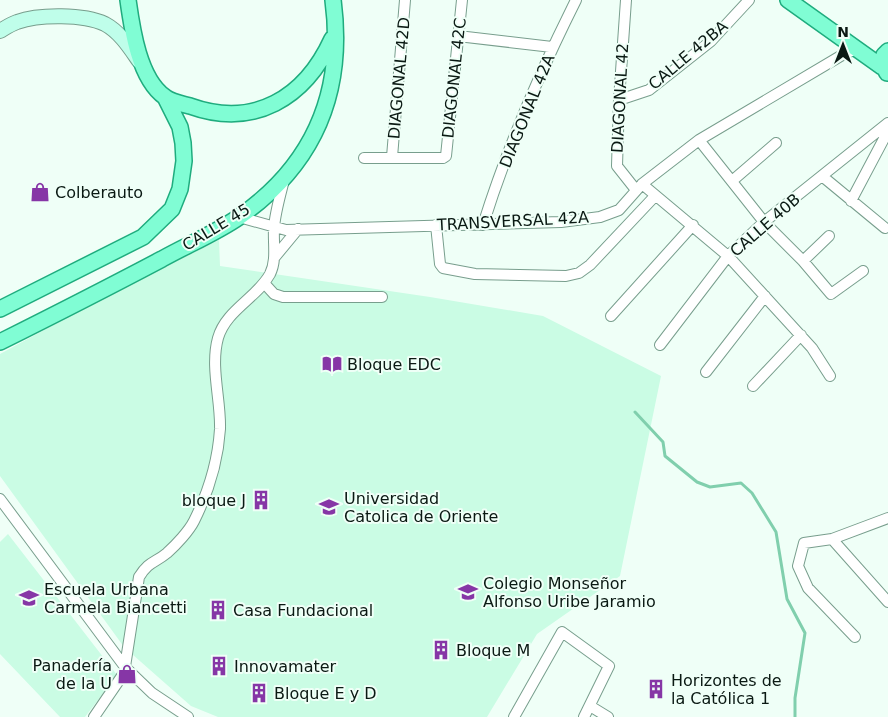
<svg xmlns="http://www.w3.org/2000/svg" width="888" height="717" font-family="'DejaVu Sans',sans-serif">
  <rect width="100%" height="100%" fill="#effff7"/>
  <!-- built -->
  <path fill="#cafce4" d="M219,240L220,266L430,297L543,316L661,376L620,576L537,634L487,717H218L191,706L124,647L0,476V354L112,293Z
    M8,534L117,675L85,717H60L0,654V542Z"/>
  <g fill="none" stroke-linecap="round" stroke-linejoin="round">
    <!-- stream -->
    <path stroke="#80cfad" stroke-width="3" d="M635,412L663,442L665,456L697,482L710,487L741,483L752,493L776,532L787,599L805,633L795,698V717"/>
    <defs>
      <path id="street" d="M626,0L619,100L617,166L636,190
        M458,36L552,47
        M619,100L649,90L711,41L749,0
        M699,140L764,222L803,261L831,294L863,271
        M392,157L405,0
        M364,158H443L446,156L462,0
        M822,176L885,228
        M732,181L776,143
        M642,184L728,256L812,348L830,376
        M851,201L888,131
        M239,217L286,230L561,222L600,217L619,210L642,184L699,140L844,54L857,49
        M436,225L440,264L443,268L475,274L566,276L579,273L590,265L655,196
        M483,225C507,148 540,72 576,0
        M274,258L298,229
        M803,261L829,236
        M264,283L274,294L283,297H382
        M611,316L693,225
        M660,345L728,256L764,222L888,123
        M706,372L765,296
        M753,386L801,335
        M0,499L125,667L152,693L188,717
        M832,539L888,602
        M855,637L808,588L798,566L804,543L832,539L888,518
        M590,706L608,717
        M94,717L124,673L139,577C149,561 155,563 167,553C176,545 189,531 194,521C208,493 218,461 220,429C221,400 210,367 218,338C226,310 257,298 270,274C277,260 273,243 274,228C275,213 280,196 284,180
        M514,717L562,632L609,666L584,717"/>
      <path id="secondary" d="M0,31C5,28 11,24 17,22C39,14 84,14 105,24C120,32 130,48 139,61"/>
      <path id="primary" d="M128,0C132,29 139,79 165,97C171,102 183,104 190,106C254,129 305,98 332,39
        M788,0L882,67
        M887,73L882,63L884,55L888,51
        M0,309L143,237L172,209L180,189L184,161L183,143L180,127L165,97
        M0,342C54,315 109,287 162,259C187,245 216,233 239,217C315,164 345,91 333,0"/>
    </defs>
    <!-- street casing -->
    <use href="#street" stroke="#789e8d" stroke-width="12"/>
    <!-- secondary casing -->
    <use href="#secondary" stroke="#789e8d" stroke-width="16"/>
    <!-- primary casing -->
    <use href="#primary" stroke="#1fac7e" stroke-width="18"/>
    <!-- street -->
    <use href="#street" stroke="#fff" stroke-width="10"/>
    <!-- secondary -->
    <use href="#secondary" stroke="#bffeea" stroke-width="14"/>
    <!-- primary -->
    <use href="#primary" stroke="#80fdd4" stroke-width="15"/>
  </g>
  <!-- icons -->
  <defs>
    <symbol id="shop-bare" viewBox="-9 -9 18 18"><path d="M-5-2.5h2.3a2.7 3.5 0 0 1 5.4 0H5L5.5 6h-11ZM-1.5-2.5h3a1.5 2.3 0 0 0-3 0Z" fill="#8636a6" stroke="#effff7" stroke-width="2.5" paint-order="stroke"/></symbol>
    <symbol id="library-bare" viewBox="-9 -9 18 18"><path d="M-6-4Q-3-5.5-.7-3.5V5Q-3 3-6 4ZM6-4Q3-5.5 .7-3.5V5Q3 3 6 4Z" fill="#8636a6" stroke="#effff7" stroke-width="2.5" paint-order="stroke"/></symbol>
    <symbol id="building-bare" viewBox="-9 -9 18 18"><path d="M-4-6H4V6H1V3H-1V6H-4ZM-2.5-4.3h1.7v1.8h-1.7ZM.8-4.3h1.7v1.8H.8ZM-2.5-1h1.7V.8h-1.7ZM.8-1h1.7V.8H.8Z" fill="#8636a6" stroke="#effff7" stroke-width="2.5" paint-order="stroke"/></symbol>
    <symbol id="university-bare" viewBox="-9 -9 18 18"><path d="M0-5L7-2L0 1L-7-2ZM-4 1L0 2.5L4 1V4Q0 6-4 4Z" fill="#8636a6" stroke="#effff7" stroke-width="2.5" paint-order="stroke"/></symbol>
    <symbol id="school-bare" viewBox="-9 -9 18 18"><path d="M0-5L7-2L0 1L-7-2ZM-4 1L0 2.5L4 1V4Q0 6-4 4Z" fill="#8636a6" stroke="#effff7" stroke-width="2.5" paint-order="stroke"/></symbol>
  </defs>
  <g fill-rule="evenodd">
    <use href="#shop-bare" x="26" y="178" width="28" height="28"/>
    <use href="#library-bare" x="318" y="350" width="28" height="28"/>
    <use href="#building-bare" x="247" y="486" width="28" height="28"/>
    <use href="#university-bare" x="315" y="493" width="28" height="28"/>
    <use href="#school-bare" x="454" y="578" width="28" height="28"/>
    <use href="#school-bare" x="15" y="584" width="28" height="28"/>
    <use href="#building-bare" x="204" y="596" width="28" height="28"/>
    <use href="#building-bare" x="427" y="636" width="28" height="28"/>
    <use href="#building-bare" x="205" y="652" width="28" height="28"/>
    <use href="#shop-bare" x="113" y="660" width="28" height="28"/>
    <use href="#building-bare" x="642" y="675" width="28" height="28"/>
    <use href="#building-bare" x="245" y="679" width="28" height="28"/>
  </g>
  <g text-anchor="middle" dominant-baseline="central" stroke-width="4" stroke-linejoin="round" paint-order="stroke">
    <!-- street labels -->
    <g font-size="16" fill="#0a1913" stroke="#effff7">
      <text transform="translate(688 55) rotate(-40)">CALLE 42BA</text>
      <text transform="translate(399 78) rotate(-85)">DIAGONAL 42D</text>
      <text transform="translate(454 78) rotate(-84)">DIAGONAL 42C</text>
      <text transform="translate(620 98) rotate(-87)">DIAGONAL 42</text>
      <text transform="translate(527 111) rotate(-68)">DIAGONAL 42A</text>
      <text transform="translate(513 221) rotate(-3)">TRANSVERSAL 42A</text>
      <text transform="translate(765 225) rotate(-41)">CALLE 40B</text>
      <text transform="translate(216 227) rotate(-31)">CALLE 45</text>
    </g>
    <!-- poi labels -->
    <g font-size="16" fill="#0a1913" stroke="#effff7" text-anchor="start">
      <text x="55" y="192">Colberauto</text>
      <text x="347" y="364">Bloque EDC</text>
      <text x="344" y="498">Universidad<tspan x="344" dy="18">Catolica de Oriente</tspan></text>
      <text x="246" y="500" text-anchor="end">bloque J</text>
      <text x="483" y="583">Colegio Monseñor<tspan x="483" dy="18">Alfonso Uribe Jaramio</tspan></text>
      <text x="44" y="589">Escuela Urbana<tspan x="44" dy="18">Carmela Biancetti</tspan></text>
      <text x="233" y="610">Casa Fundacional</text>
      <text x="456" y="650">Bloque M</text>
      <text x="112" y="665" text-anchor="end">Panadería<tspan x="112" dy="18">de la U</tspan></text>
      <text x="234" y="666">Innovamater</text>
      <text x="671" y="680">Horizontes de<tspan x="671" dy="18">la Católica 1</tspan></text>
      <text x="274" y="693">Bloque E y D</text>
    </g>
  </g>
  <!-- north arrow -->
  <g transform="translate(843 45)" stroke="#effff7" stroke-width="4" paint-order="stroke">
  <path d="M0-4L9 19L0 12L-9 19Z" fill="#0a1913"/>
  <text y="-8" font-size="14" font-weight="bold" text-anchor="middle" fill="#0a1913">N</text>
  </g>
</svg>
